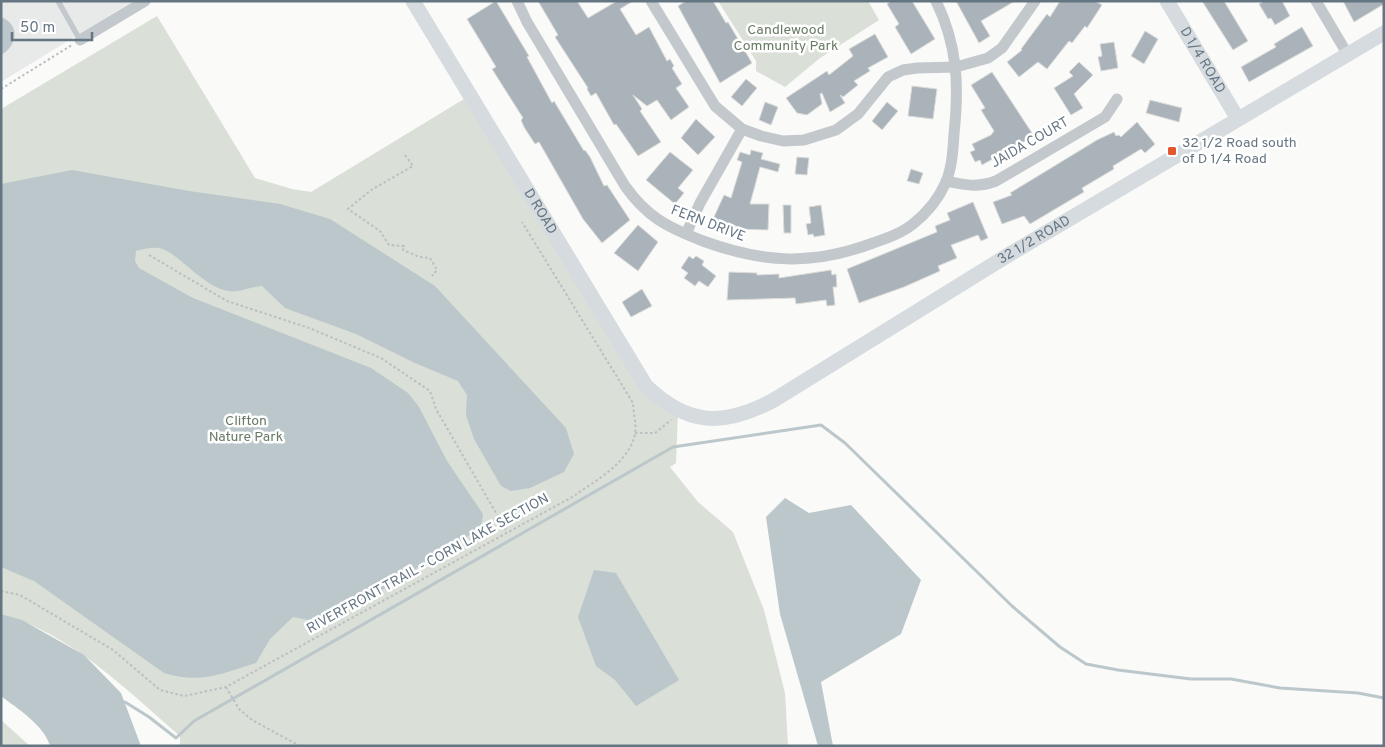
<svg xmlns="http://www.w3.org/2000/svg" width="1385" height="747" font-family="Overpass,sans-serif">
  <rect width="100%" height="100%" fill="#fafaf8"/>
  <!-- built -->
  <path fill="#e8e9e9" d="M1,1H133L1,82Z"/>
  <!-- green -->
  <path fill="#dadfd7" d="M718,1H868L879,20L820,58L785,87L756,71V61Z
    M157,16L255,178L292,189L311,192L464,99L635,370L678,411L676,463L670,467L698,502L733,532L764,610L785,693L788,746H180V736C126,690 72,634 1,614V109Z
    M1,720L30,746H1Z"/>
  <!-- water -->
  <path fill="#bbc7cb" d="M1,17C21,25 17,46 1,55Z
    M72,170L189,191L280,204L330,219L435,286L566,428L574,454L564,472L530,488L511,491L501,486L474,439L466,415L467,395L458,381L415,363L356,334L285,308L262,286C248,287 239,294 224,290C201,284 176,251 159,248C151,247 143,249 136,251L135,261L139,268L193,298L371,368L408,393L419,407L447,461L483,514L481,528L353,608L314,621L293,617L270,639L256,663C220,674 202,684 164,673L34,581L1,567V184Z
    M785,498L809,513L851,505L921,580L901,634L821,682L833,746H818L780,614L766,517Z
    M594,570L616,573L679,680L636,706L615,680L596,666L578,617Z
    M1,614L22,620L84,655L121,693L141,746H50C44,725 18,709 1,696Z"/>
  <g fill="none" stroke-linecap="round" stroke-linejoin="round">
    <!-- stream -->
    <path stroke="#bbc7cb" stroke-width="3" d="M125,702L149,717L176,738L194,721L673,447L821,425L845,443L1012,606L1060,647L1086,664L1118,670L1191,679H1231L1280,688L1358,693L1384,698"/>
  </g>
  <!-- building -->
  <path fill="#aab3b9" stroke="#dcdcda" d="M496,1L529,56L527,57L552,103L554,101L584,151L585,150L590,157L604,186L607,185L630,220L602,243L583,219L539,142L535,144L524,127L521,120L523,118L492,69L496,67L467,19Z
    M538,1H577L588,18L617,1H633L620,9L636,35L649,27L667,61L670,59L674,66L672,68L682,84L676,88L689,107L671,120L657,100L647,106L633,95L642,109L640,111L661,142L638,156L616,124L614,125L596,93L591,96L587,89L588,88L555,37L558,35Z
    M686,1H713L726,23L728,22L752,63L720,83L678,6Z
    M891,1H912L935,39L911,54L895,27L899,24L887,4Z
    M956,1H1015L981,21L990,36L979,43Z
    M1060,1H1095L1102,5L1087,28L1085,26L1072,43L1069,41L1047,69L1038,62L1019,77L1007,62L1022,50L1021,49L1047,14L1050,17Z
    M1202,1H1224L1248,41L1233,50Z
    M1264,1H1282L1290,16L1275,25L1271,18L1268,19L1259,4Z
    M1343,1H1384V4L1354,22Z
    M1302,27L1313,46L1249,82L1241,67L1276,47L1274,44Z
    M1145,31L1158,39L1144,64L1131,56Z
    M875,34L888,57L868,68L870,71L854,81L858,85L843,97L840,95L845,103L830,112L822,93L820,94L822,104L807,115L797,113L786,98L827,71L829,75L853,56L849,49Z
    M1114,42L1118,68L1101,71L1098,57L1102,56L1100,44Z
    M1079,62L1093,75L1074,94L1083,108L1071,115L1054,88L1073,76L1069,72Z
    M992,72L1034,136L982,165L980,160L975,162L970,152L975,150L972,144L991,135L994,131L981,110L985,108L971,85Z
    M746,79L757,88L742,106L731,97Z
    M912,86L937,89L933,119L908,116Z
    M1150,100L1182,108L1179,122L1146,113Z
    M765,102L778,107L771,125L759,120Z
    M887,102L898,111L882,130L872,121Z
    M696,119L715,137L698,155L681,138Z
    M1137,122L1155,144L1145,153L1141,149L1113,166L1114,169L1082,188L1084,192L1030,224L1024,216L1002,224L993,202L1012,195L1010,193L1097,140L1114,132L1116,136L1119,135L1121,137Z
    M751,150L763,153L761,159L780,164L778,172L760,167L750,204H769L768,230L735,229L736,226L713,219L724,195L731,198L742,162L737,160L740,152L750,155Z
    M670,152L693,170L678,188L684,193L675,204L646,180Z
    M797,157L809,158L807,175L795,174Z
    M911,169L923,173L919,184L907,181Z
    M973,202L988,238L981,241L978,235L951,245L957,258L938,266L940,271L904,287L859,303L847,269L937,232L935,226L950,220L947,213Z
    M783,205H791V233H784Z
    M821,205L825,235L814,237L813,234L808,235L806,224L811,223L809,207Z
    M638,225L658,242L638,271L614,253Z
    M689,256L693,259L696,256L704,261L702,265L716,276L708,287L699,281L695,286L684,278L688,273L681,268Z
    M831,270L832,275L836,274L837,287H833L835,305L827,306L826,300L796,304L795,298L727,300L729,272L757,273V275L779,274V278Z
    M642,289L652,306L631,317L622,302Z"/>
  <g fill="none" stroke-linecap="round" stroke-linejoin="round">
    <!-- path -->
    <path stroke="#bbbfc2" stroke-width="2" stroke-dasharray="2.5 2.5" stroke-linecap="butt" d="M1,89L72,45
      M405,155L413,166L371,190L348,209L380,231L389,245L404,246L403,250L419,257L430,258L437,270L432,276
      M149,255L227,301L309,328L381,358L430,391L436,409L507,532
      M635,433H655L671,420
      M1,591L20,595L113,650L160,690L184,696L226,687L574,496C596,480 629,463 635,434C637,425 633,412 633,403L522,222
      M226,687L239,709L252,720L300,746"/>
    <!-- lane -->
    <path stroke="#c3c8cc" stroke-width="5.5" d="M58,1L80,40"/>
    <!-- street -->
    <path stroke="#c3c8cc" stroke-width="11" d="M517,1L527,22L625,186C647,217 667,227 703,241C763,263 812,266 873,243C887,238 902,233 913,224C927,213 939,198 946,182C952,167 953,150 954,134C959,86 958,46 936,1
      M651,1L715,106L742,129L761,136L783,141L804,140L836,130L858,114L888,77L903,70L917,68L956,67L988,58L1002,48L1035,1
      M1316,1L1348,55
      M80,40L145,1
      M946,181C964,185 978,188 996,181L1105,117L1117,99
      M686,234L700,203L742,129"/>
    <!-- secondary -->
    <g stroke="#d6dbdf" stroke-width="15">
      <path id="s1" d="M413,1L646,386C688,426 723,427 774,400L1005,257L1384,33"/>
      <path id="s2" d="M1167,1L1238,119"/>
    </g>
  </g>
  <!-- markers -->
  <rect fill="#e4572e" stroke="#fff" stroke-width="2" x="1167" y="146" width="10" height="10" rx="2.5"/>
  <g text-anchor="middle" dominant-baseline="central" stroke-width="5" stroke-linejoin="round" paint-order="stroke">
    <!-- park labels -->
    <g font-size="14" fill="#687a64" stroke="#fff">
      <text x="786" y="30">Candlewood<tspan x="786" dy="16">Community Park</tspan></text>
      <text x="246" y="421">Clifton<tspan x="246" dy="16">Nature Park</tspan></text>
    </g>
    <!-- street labels -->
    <g font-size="14" fill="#657683" stroke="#fff">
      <text stroke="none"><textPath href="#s2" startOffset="69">D 1/4 ROAD</textPath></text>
      <text transform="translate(1030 143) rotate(-30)">JAIDA COURT</text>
      <text stroke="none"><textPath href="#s1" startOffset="246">D ROAD</textPath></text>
      <text transform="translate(708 224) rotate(21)">FERN DRIVE</text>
      <text stroke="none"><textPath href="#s1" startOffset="896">32 1/2 ROAD</textPath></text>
      <text transform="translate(428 564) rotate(-29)">RIVERFRONT TRAIL - CORN LAKE SECTION</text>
    </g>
    <!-- poi labels -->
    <g font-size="14" fill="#657683" stroke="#fff" text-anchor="start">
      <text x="1182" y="143">32 1/2 Road south<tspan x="1182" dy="16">of D 1/4 Road</tspan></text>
    </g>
  </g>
  <!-- border -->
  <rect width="1385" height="747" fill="none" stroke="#657683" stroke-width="5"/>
  <!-- scale -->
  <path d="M12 32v8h80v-8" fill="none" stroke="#657683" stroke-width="2.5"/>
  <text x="20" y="32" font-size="15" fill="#657683" stroke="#ffffff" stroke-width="4" paint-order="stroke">50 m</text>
</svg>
